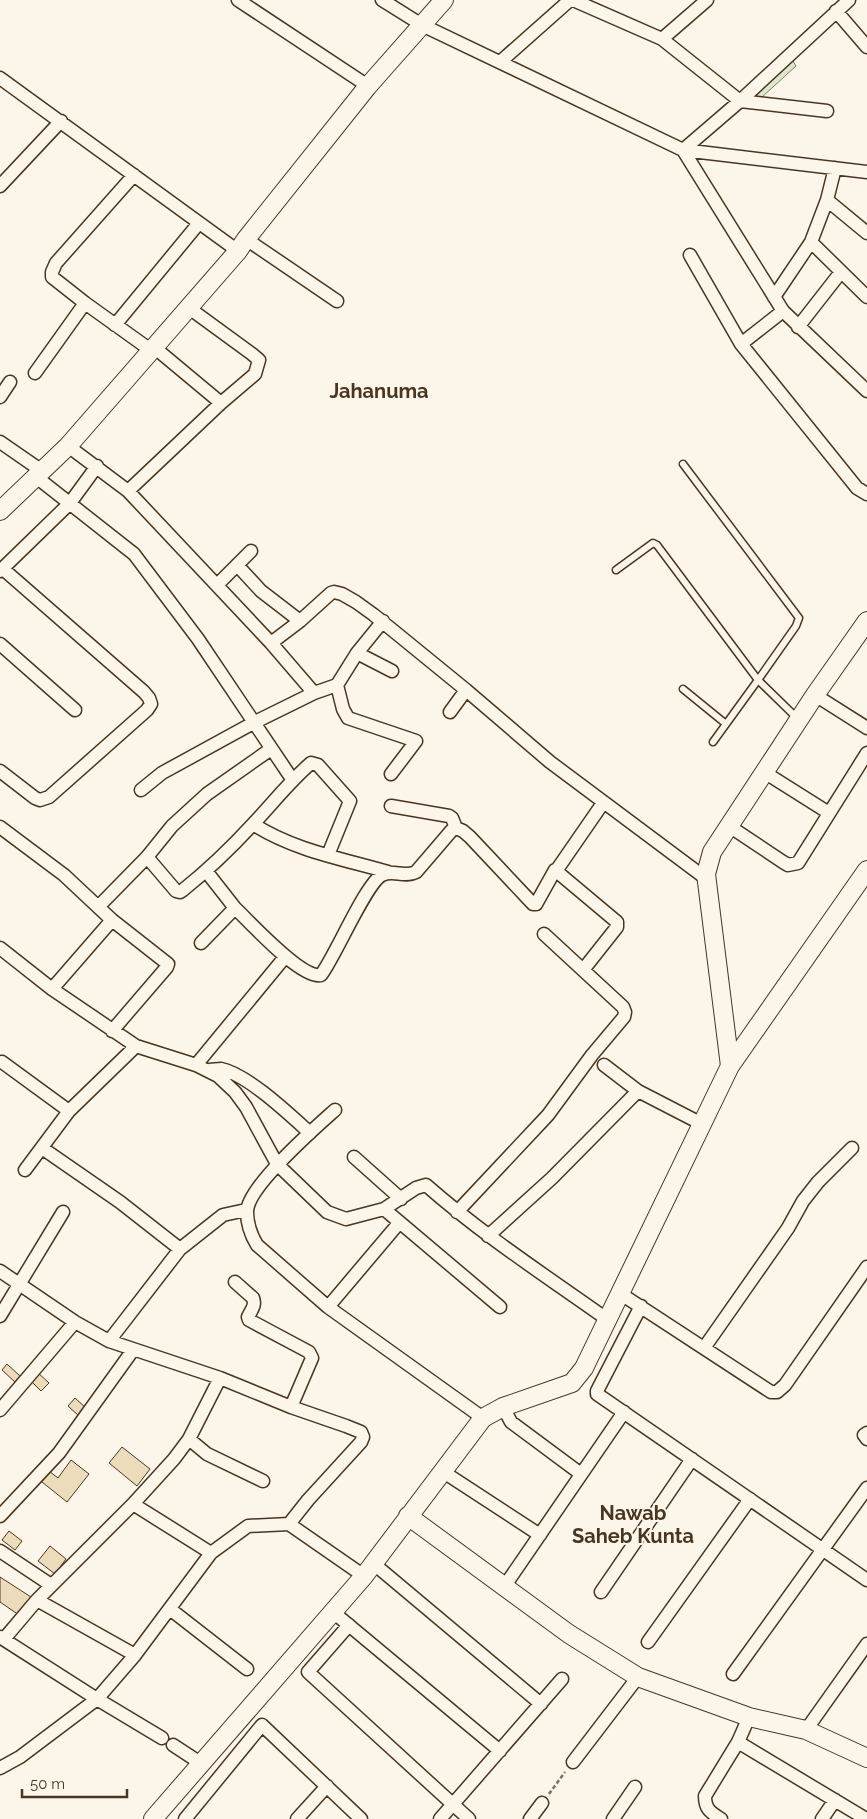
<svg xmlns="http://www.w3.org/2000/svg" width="867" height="1819" font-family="Raleway,sans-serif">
  <rect width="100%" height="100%" fill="#fbf6e9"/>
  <!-- green -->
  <path fill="#dce7d0" stroke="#887966" d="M791,58L796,66L762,97L749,95Z"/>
  <!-- building -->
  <path fill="#ecdcbc" stroke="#4a3520" d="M7,1364L20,1376L15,1382L2,1370Z
    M36,1371L49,1383L41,1391L29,1379Z
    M75,1398L86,1408L79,1416L68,1406Z
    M122,1447L150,1469L137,1486L109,1463Z
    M71,1460L89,1474L67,1502L37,1478L45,1468L58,1478Z
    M9,1531L22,1541L15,1550L2,1540Z
    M50,1546L66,1559L55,1574L38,1561Z
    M0,1577L31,1597L19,1615L0,1602Z"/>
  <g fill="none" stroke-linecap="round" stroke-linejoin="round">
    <defs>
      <path id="lane" d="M683,464L799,618L796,626L758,680L798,719
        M616,570L653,543L657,545L758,680L713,742
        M683,689L726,724"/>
      <path id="street" d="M238,0L368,86
        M382,0L422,25L683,150L867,172
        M573,0L662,39L740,101L827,111
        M849,0L740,101L683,150L783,311L867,391
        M836,11L867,47
        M662,39L707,0
        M500,62L570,0
        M0,78L238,251
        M134,175L56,263L52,272V277L85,303L152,351
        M0,186L61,121
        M827,200L867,233
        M246,239L337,301
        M811,242L867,297
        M690,255L741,344L857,488L867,494
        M774,297L811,242L827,200L835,168
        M115,325L199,223
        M798,327L841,272
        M741,344L783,311
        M155,348L221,403
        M35,373L85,303
        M0,397L10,382
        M0,442L42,471
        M68,446L128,491L271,643L314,693
        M35,476L134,554L198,639L292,779
        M128,491L221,403L255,374L259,360L252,354L189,308
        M237,565L261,591L300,621
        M0,571L70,503L97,466
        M217,585L251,551
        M271,643L300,621L331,593L334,592L342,594L356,602L374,615L466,690L550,762L708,880
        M0,644L75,710
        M357,653L392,671
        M337,685L343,709L348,718L416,741L391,774
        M815,695L867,728
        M450,712L466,690
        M0,771L35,798L40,800L49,797L147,710L151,704L149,698L144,692L3,569
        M764,772L829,813
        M141,790L162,773L255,722L314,693L337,685L357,653L383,621
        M391,806L449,816L452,818L456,828
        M253,824C293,850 343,859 388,872
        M729,826L783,862L788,865L798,863L867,753
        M0,827L64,875L112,920L168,964L167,967L112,1031
        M147,857L176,891L180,892L183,890C208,870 231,848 253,824C273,803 289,782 311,763L318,765L350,801L328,855
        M206,871L235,908
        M556,871L603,803
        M99,906L147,857L172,826L207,794L271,749
        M201,943L235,908C250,922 301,979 321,975C336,955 366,883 382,875C393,869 404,878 416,872L452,830L456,828L463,831L470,837L533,904H536L555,870L617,922V927L583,970
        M0,948L52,989L136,1046L196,1065L218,1076L235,1092L246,1107L277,1164L327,1212L346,1219L384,1209L416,1188L426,1185C483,1235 546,1276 608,1320
        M52,989L112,920
        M2,1062L69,1111L136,1046
        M196,1065L285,957
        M604,1065L638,1091
        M209,1070C213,1070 217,1069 221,1069C247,1074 290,1115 310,1133
        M335,1110C316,1127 247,1187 247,1212C247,1224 251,1235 257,1245L328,1307L483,1418
        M42,1148L120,1202L180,1249
        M354,1157L401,1199
        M25,1170L69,1111
        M384,1209L500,1307
        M457,1212L548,1115L592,1055L624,1017L625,1012L623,1007L544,934
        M488,1236L552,1178L638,1091L702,1124
        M0,1271L75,1322L109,1341L220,1378L291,1407L346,1426L361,1432L363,1437L361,1442L308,1500L289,1524
        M235,1282L253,1298C256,1306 251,1310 248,1317L249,1320L309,1352L312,1358L291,1407
        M621,1294L771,1392H777L785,1385L867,1267
        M641,1306L597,1391V1394L867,1580
        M328,1307L399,1223
        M0,1316L63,1212
        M109,1341L180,1249L223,1215L246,1210
        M704,1348L788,1228L803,1201L818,1182L852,1148
        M503,1407L511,1422L581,1474
        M0,1410L75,1322
        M867,1433L864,1435L867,1439
        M189,1439L207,1454L263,1481
        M442,1471L540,1535
        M133,1504L211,1553L248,1526L289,1524L364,1576
        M0,1516L59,1453L133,1350
        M0,1551L51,1585
        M374,1564L541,1704
        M504,1587L624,1412
        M601,1592L692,1459
        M170,1609L247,1669
        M333,1612L500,1751
        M349,1625L308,1672L469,1819
        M0,1637L97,1699L20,1757L0,1768
        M4,1639L37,1600
        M648,1642L750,1499
        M135,1655L37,1600L133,1504L174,1459L189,1439L220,1378
        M733,1674L867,1488
        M806,1730L867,1644
        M162,1738L97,1699L135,1655L211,1553
        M738,1742L866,1819
        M173,1745L202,1764
        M573,1762L638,1677
        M185,1819L262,1725L361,1819
        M297,1819L327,1786
        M440,1819L562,1679
        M530,1819L542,1803
        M613,1819L635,1787
        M721,1819C710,1812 705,1809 705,1796L738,1742L749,1717
        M822,1819L835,1800"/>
      <path id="secondary" d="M0,511L68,446L238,251L246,239L368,86L444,0
        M730,1066L706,874L712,852L815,695L867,621
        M408,1516L569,1634L638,1677L749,1717L806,1730L867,1758
        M153,1819L364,1576L483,1418L503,1407L572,1383L584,1368L730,1066L867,870"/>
    </defs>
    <!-- lane casing -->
    <use href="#lane" stroke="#4a3520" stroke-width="9"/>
    <!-- street casing -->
    <use href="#street" stroke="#4a3520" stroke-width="15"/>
    <!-- secondary casing -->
    <use href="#secondary" stroke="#4a3520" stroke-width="20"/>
    <!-- path -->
    <path stroke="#7f6f5c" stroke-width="2.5" stroke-dasharray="4 2.5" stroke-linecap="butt" d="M549,1794L565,1772"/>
    <!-- lane -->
    <use href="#lane" stroke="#fbf6e9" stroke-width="6"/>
    <!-- street -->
    <use href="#street" stroke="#fbf6e9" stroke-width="12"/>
    <!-- secondary -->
    <use href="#secondary" stroke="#fbf6e9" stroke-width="18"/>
  </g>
  <g text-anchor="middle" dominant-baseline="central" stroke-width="4" stroke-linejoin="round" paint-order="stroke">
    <!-- district labels -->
    <g font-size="20" font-weight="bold" fill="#4a3520" stroke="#fbf6e9">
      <text x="379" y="391">Jahanuma</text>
      <text x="633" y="1513">Nawab<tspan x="633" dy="23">Saheb Kunta</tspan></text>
    </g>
  </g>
  <!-- scale -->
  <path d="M22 1789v8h105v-8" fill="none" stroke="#4a3520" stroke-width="2.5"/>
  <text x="30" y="1789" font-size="15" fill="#4a3520" stroke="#fbf6e9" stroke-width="4" paint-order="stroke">50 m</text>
</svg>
